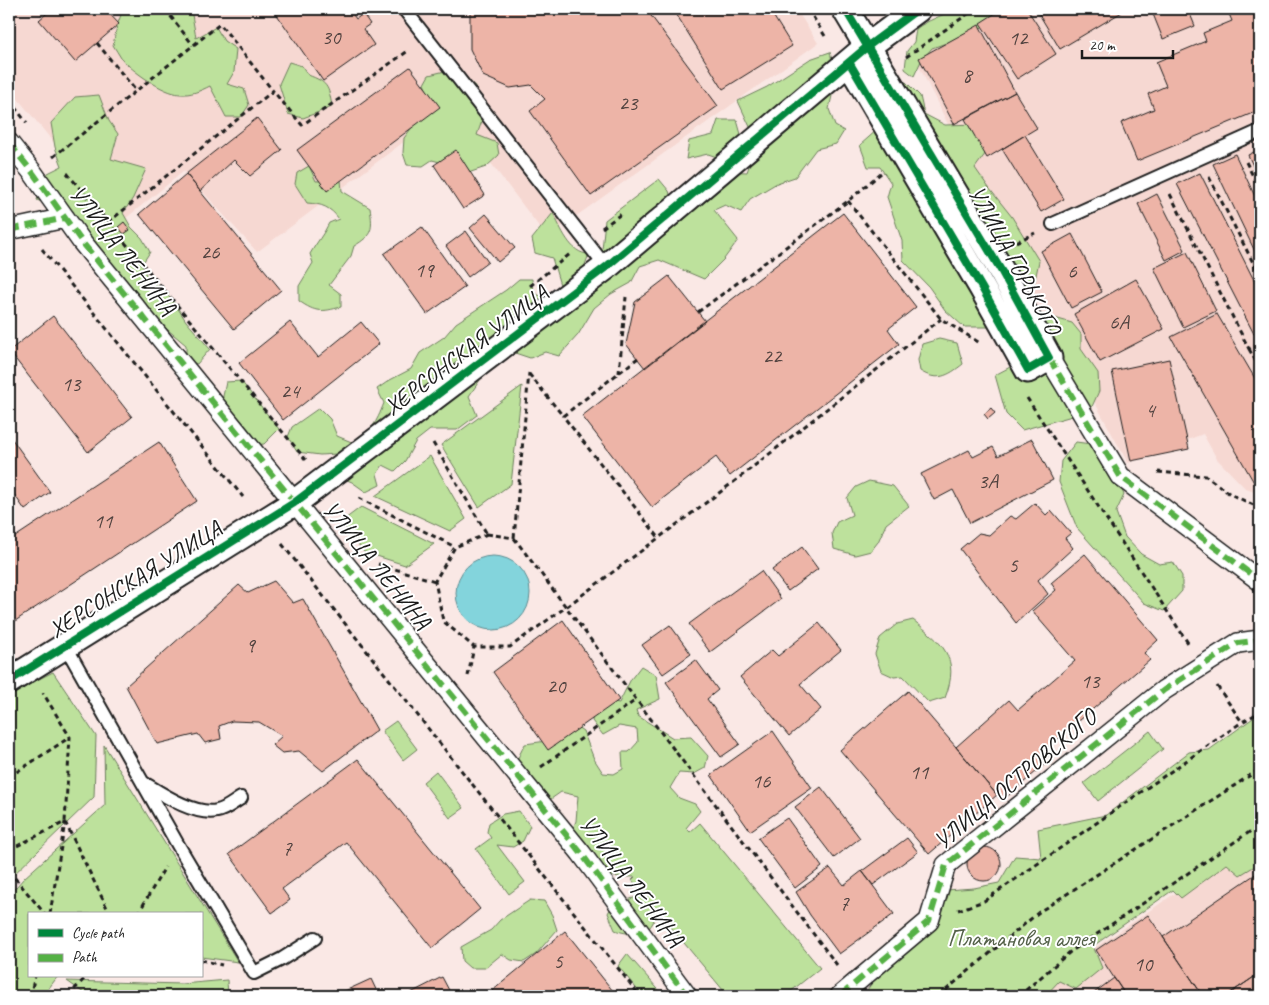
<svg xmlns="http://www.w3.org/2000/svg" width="1269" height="1005" font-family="Caveat,sans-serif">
  <rect width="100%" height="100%" fill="#fae8e5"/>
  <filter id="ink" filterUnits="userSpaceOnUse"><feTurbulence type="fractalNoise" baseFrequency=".02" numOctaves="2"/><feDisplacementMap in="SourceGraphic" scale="10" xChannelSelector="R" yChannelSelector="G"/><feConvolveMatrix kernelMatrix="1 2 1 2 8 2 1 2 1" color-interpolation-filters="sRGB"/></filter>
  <g filter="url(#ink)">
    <!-- built -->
    <path fill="#f6d8d2" d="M9,9H796L818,43L547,237L449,108L257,252L184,171L120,223L9,88Z
      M994,9H1260V494L1246,489L1217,459L1203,434L1128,463L1009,246L915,58Z
      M1260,836V996H1036L1087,953Z"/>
    <!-- green -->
    <path fill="#bde19c" stroke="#6c7e5c" d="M123,9H165L171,13L191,9L196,38L216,27L224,41L236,49L234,72L227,84L244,89L249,105L241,117H226L210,86C200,91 191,95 180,94C163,93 132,71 121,58C118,54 116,49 113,45L117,26Z
      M953,9H1005L996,20L985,24L974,35L952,41L932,48L921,61L914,76L905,69L907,51L914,42L916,29C927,20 941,17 953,9Z
      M830,52L836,78L829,109L835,126L844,131L836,144L816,149L795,177L777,183L750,199L741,212L725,205L714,210L738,240L724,259L704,279L659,260L640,266L631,283L611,294L594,308L578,335L559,356L545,352L530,358L512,352L514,327L504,325L491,345L473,358L480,380L469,396L477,415L457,430H430L416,441L405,461L395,471L383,465L377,474L380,485L366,492L352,482L325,471L336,454L320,455L297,452L288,437L292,427L319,408L330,419L337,436L354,443C372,430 376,424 384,403L377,389L390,380L411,369L420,353L444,337L456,323L506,290L519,279H532L533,293L544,297L560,285L552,258L535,253L532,239L553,213C561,228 570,254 589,254L582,273L601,260L605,220L659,179L669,191L672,201L721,171L747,172L759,138L751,129L738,101L767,87L810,59Z
      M289,62L302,66L308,75C327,82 329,86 332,107L303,118L288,114L279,84Z
      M453,69L475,86L483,118L477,135L497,143L499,155L486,167L471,172L459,163L448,164L432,160L423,166L407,165L403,153L404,138L416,122L430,97L424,84L429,75Z
      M906,82L920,96L924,114L945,125L978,124L988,150L975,168L989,188L1012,217L1039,261L1034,285L1011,284L998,288L1008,314L989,327H964L945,310L929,287L903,260L902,241L887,197L891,183L880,167H868L860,145L877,130L886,90Z
      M99,95L109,121L118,134L111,159L146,169L133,198L123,213L131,227L142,238L150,252L142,264L147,277L163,290L175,304L186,321L210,349L197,364L186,360V345L156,320L78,228L73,213L60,210L37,200L48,173L62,166L55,147L51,123L75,97Z
      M718,120H737L742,138L720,158L708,154L686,159L689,141L713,135Z
      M309,166L316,181L341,180L342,191L370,208C373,229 373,235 354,246L351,256L329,285L341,294V307C322,312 316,313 299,301V286L313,263L310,254C316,243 324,234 329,223L339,219C330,207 322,204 307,203L295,184L297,173Z
      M1051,317L1072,323L1081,334V349L1098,373L1099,391L1090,411L1022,430L1006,414L995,375L1012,366L1033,322Z
      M939,339L957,343L963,364C948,376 937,382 920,371L918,360L922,344Z
      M241,381L279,429L264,444L255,445L222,401L226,382Z
      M522,386L511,484L479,507L441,445Z
      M1076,442L1091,444L1116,475L1124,495L1116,512L1125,537L1141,554L1159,564L1173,562L1182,576V591L1164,611L1144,603L1077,528L1059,482L1061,461Z
      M430,456L466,519L450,531L375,496Z
      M869,481L893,486L909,506L886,524L878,542L871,551L855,555L834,549L832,533L837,522L852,515L847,498L856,487Z
      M361,507L434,544L405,565L364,552L341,522Z
      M913,620C942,643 961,657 945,698L929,703L903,676L894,677L881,671L875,654L880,638L897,624Z
      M641,666L656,675L660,699L636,710L638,716L673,738L691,737L708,756L705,768L694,774L679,773L670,788L679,798L695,804L700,811L686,828L690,832L700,823L820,968L785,996H728L655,908C654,911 655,916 654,920C648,937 628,935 615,930L608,913L613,904L644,895L632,880L635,877L587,876L565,848L576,821L578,796L561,792L551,799L513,787C511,771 517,759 525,744L554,740L573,724L583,731L594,759L603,773L614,774L623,769L622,752H629L638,742L637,729L619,726L603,735L592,721L595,707L609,701L619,703L631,679Z
      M53,672L96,736L94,797L9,879V697L35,681Z
      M1260,713V863L1240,875L1227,864L1181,898L1173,890L1093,946L1102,968L1076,989L1059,981L1045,996H863L913,923L946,890L974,888L999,883L1015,856L1041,858L1038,829L1106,815L1189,752L1209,750Z
      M396,721L417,749L403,760L382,731Z
      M1150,731L1163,749L1098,801L1084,783Z
      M104,745L238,962L201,957V914H29V976H58L43,996H9V895L24,878L105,805Z
      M436,771L464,808L450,818L423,782Z
      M519,811L530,826L523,841L513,847L497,845L525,882L509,894L476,849L491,838L487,832L489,823L503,814Z
      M530,900L544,901L552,915L557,930L536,954L524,962L511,960L502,954L485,968H470L462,961L461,947L491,930L500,920Z
      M627,954L664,996H643L640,993L618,966Z
      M227,980L228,996H88L67,981L182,984Z"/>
    <!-- water -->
    <path fill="#83d4dc" stroke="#5a8a8f" d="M456 593a37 37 0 1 1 74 0a37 37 0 1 1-74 0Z"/>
    <!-- building -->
    <path fill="#edb4a7" stroke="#1c1c1c" d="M52,9H105L119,24L75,62L39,20Z
      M273,9H349L356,19L363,14L370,24L363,29L374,45L323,81Z
      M472,9H646L718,106L591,196L530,111L545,99L531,85L510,88L483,76L470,49V11Z
      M673,9H769L792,46L723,89Z
      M1002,9H1027L1056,54L1017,79L980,23Z
      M1036,9H1120L1122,12L1060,49Z
      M1151,9H1188L1195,26L1163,39Z
      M1227,9H1260V110L1137,161L1121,123L1154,109L1148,94L1166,86L1156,62L1206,41L1203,33L1232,21Z
      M979,25L1015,92L954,124L919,58Z
      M410,67L440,107L327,191L297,150Z
      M1015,92L1037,128L987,158L965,119Z
      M257,118L282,150L250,176L234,160L200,191L186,174Z
      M1025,135L1064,199L1041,212L1002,149Z
      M1260,149V181L1248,155Z
      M456,150L485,195L463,209L434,165Z
      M1235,154L1260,207V262L1213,164Z
      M1200,173L1260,292V331L1254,334L1177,184Z
      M186,174L281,290L234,329L139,214Z
      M1157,194L1185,250L1166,260L1138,204Z
      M843,213L916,307L888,329L899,344L730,476L716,457L652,507L582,416Z
      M486,214L515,248L498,262L470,228Z
      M124,222L130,230L124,234L118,227Z
      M422,227L465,287L427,314L384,254Z
      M466,231L488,262L468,277L446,246Z
      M1072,234L1102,292L1071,308L1041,251Z
      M1187,252L1216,311L1183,327L1154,268Z
      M669,276L705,321L645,368L626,344L635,302Z
      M1136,279L1164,329L1100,362L1074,314Z
      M1217,314L1260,387V493L1171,337Z
      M53,316L132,417L88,452L9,351Z
      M290,322L318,357L361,322L379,344L283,420L239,363Z
      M1169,359L1189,449L1131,461L1112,371Z
      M991,408L995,413L988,419L984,414Z
      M9,435L50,492L25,510L9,487Z
      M1032,439L1053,480L970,523L953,490L934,500L921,474L969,450L973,457L993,447L998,456Z
      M159,442L197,501L9,625V541Z
      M1035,503L1046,515L1051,510L1071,533L1065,538L1073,548L1038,580L1048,594L1016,623L960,549L979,533L989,535L1010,516L1016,519Z
      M802,547L818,569L788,591L772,570Z
      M1085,554L1158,640L1144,653L1150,660L1044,751L1051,759L1002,801L956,747L1009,700L1018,710L1075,661L1032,611L1056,590L1051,583Z
      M761,571L781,599L710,652L689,624Z
      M274,581L293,603L303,599L377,730L323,771L299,751L282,753L272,745L282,736L259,722L232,721L219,726L221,739L205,743L198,734L157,744L126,686L239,585L248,593Z
      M563,620L619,700L548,750L493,672Z
      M819,623L841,650L800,684L821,709L789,736L740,677L772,650L778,656Z
      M670,625L691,654L663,674L642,645Z
      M696,660L718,690L707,699L740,744L721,757L666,682Z
      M908,691L997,795L929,854L840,750Z
      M773,731L812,788L750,831L711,775Z
      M358,759L480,909L432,948L346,842L282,889L290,900L272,913L229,854Z
      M821,787L860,838L834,858L795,807Z
      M787,818L822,867L795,888L758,838Z
      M907,838L918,852L873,885L862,871Z
      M967 864a17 17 0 1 1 34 0a17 17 0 1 1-34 0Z
      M830,868L844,885L862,871L894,914L839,954L810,915L796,892Z
      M1260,871V973L1226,996H1203L1163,937Z
      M1148,915L1163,937L1203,996H1126L1114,978L1096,950Z
      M565,931L617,996H496L492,991Z
      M1257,975L1260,980V996H1226Z
      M442,977L452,996H405Z
      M1114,978L1126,996H1090Z
      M371,979L379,996H334Z"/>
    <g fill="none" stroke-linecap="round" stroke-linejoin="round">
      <defs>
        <path id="service" d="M404,9L606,267
          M1053,224L1260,131
          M65,645L178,845L254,973L282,959L315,938
          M144,783C162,794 195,816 217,811C225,810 234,802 241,798"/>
        <path id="pedestrian" d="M9,143L33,173L82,242L581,853L687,996
          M9,230L65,218
          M1049,358L1120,476L1260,581
          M840,996L929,921L946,865L1164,690L1238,643L1260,640"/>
        <path id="minor" d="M845,9L1002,272L1049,358L1028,370L982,288L849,62
          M9,681L294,503L606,267L868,46L918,9"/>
      </defs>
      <!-- service casing -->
      <use href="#service" stroke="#1c1c1c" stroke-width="16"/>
      <!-- pedestrian casing -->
      <use href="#pedestrian" stroke="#1c1c1c" stroke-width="22"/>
      <!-- minor casing -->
      <use href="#minor" stroke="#1c1c1c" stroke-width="29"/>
      <!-- path -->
      <path stroke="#1c1c1c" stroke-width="3" stroke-dasharray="5 4" stroke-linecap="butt" d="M165,9L193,45
        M808,9L825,36
        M97,43L136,91
        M906,57L975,9
        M9,100L27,123
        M53,157L220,24L273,91
        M1246,162L1260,190
        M67,173L306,460
        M1209,177L1260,276
        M1170,194L1249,349L1260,343
        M848,201L941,319L980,343
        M101,228L273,91L302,125L408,51
        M602,228L621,214
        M1016,242L1035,233
        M42,249L243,497
        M530,286L570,254
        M698,312L848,201L881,173
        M1249,349L1260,369
        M638,358L563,416L660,539
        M619,373L626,297
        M529,374L563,416
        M1027,398L1190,646
        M433,443L487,534
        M1158,472L1206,476L1230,494L1260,508
        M359,498L455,547
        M487,534L514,538L566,607L510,647H474L443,621L435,581L455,547Z
        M514,538L529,373
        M282,544L640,996
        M378,564L435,581
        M468,676L474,647
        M1217,686L1242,722L1260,712
        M541,767L636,700
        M9,777L70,737
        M65,822L110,914
        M9,850L65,822L70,737L43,693
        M9,871L45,914
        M958,910L984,901L1242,722
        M50,914L65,822
        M138,914L165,867
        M201,960L222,965
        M837,965L566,607L735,481L941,319
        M30,996L35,976
        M68,996L87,976
        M939,996L1039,912L1260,769
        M1019,996L1070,952L1260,825"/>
      <!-- service -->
      <use href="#service" stroke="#fff" stroke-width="12"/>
      <!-- pedestrian -->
      <use href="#pedestrian" stroke="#fff" stroke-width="19"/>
      <!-- minor -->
      <use href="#minor" stroke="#fff" stroke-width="25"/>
      <!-- quiet -->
      <path stroke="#55b145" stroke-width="6" stroke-dasharray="12 6" stroke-linecap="butt" d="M9,143L33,173L82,242L581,853L687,996
        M9,230L65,218
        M1049,358L1120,476L1260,581
        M840,996L929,921L946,865L1164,690L1238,643L1260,640"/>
      <defs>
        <path id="cycleway" d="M845,9L1002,272L1049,358L1028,370L982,288L849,62
          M9,681L294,503L606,267L868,46L918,9"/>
      </defs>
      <!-- cycleway casing -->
      <use href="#cycleway" stroke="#fff" stroke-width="11"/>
      <!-- cycleway -->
      <use href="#cycleway" stroke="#00873e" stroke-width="8"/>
    </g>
  </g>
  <g text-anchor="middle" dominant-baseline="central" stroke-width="4" stroke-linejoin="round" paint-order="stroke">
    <!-- number labels -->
    <g font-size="21" fill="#50423f">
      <text x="331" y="37">30</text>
      <text x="1018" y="38">12</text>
      <text x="967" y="75">8</text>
      <text x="628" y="103">23</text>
      <text x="210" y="252">26</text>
      <text x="424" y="270">19</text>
      <text x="1072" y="271">6</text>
      <text x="1119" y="322">6А</text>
      <text x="772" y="356">22</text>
      <text x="71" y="384">13</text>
      <text x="290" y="391">24</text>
      <text x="1150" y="410">4</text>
      <text x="988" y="481">3А</text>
      <text x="103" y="521">11</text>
      <text x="1013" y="565">5</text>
      <text x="250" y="645">9</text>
      <text x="1090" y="681">13</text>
      <text x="556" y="686">20</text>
      <text x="919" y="772">11</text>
      <text x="761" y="781">16</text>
      <text x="287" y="848">7</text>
      <text x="844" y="903">7</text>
      <text x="558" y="961">5</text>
      <text x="1143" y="964">10</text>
    </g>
    <!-- street labels -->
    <g font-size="24" fill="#1c1c1c" stroke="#fff">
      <text transform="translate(123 250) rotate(52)">УЛИЦА ЛЕНИНА</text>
      <text transform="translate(1015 260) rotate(61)">УЛИЦА ГОРЬКОГО</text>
      <text transform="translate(466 350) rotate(-37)">ХЕРСОНСКАЯ УЛИЦА</text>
      <text transform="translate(377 565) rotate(51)">УЛИЦА ЛЕНИНА</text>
      <text transform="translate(135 579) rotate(-32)">ХЕРСОНСКАЯ УЛИЦА</text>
      <text transform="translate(1015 779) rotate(-40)">УЛИЦА ОСТРОВСКОГО</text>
      <text transform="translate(632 881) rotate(53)">УЛИЦА ЛЕНИНА</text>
    </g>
    <!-- park labels -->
    <g font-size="24" fill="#546149" stroke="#fff">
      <text x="1021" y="938">Платановая аллея</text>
    </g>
  </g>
  <!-- margin -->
  <rect width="1269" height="1005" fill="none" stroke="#fff" stroke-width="30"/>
  <rect x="15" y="15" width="1239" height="975" fill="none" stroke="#1c1c1c" stroke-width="2" filter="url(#ink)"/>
  <!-- legend -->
  <rect x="28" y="912" width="175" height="65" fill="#ffffff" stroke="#a4a4a4"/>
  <rect x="38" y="929" width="25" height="8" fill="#00873e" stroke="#a4a4a4"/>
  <text x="72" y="938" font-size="15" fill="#1c1c1c">Cycle path</text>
  <rect x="38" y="954" width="25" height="8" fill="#55b145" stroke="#a4a4a4"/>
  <text x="72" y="962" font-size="15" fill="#1c1c1c">Path</text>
  <!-- scale -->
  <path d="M1082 50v8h91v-8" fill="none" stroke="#1c1c1c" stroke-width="2.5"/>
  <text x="1089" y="50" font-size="15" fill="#1c1c1c" stroke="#ffffff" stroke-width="4" paint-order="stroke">20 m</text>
</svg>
